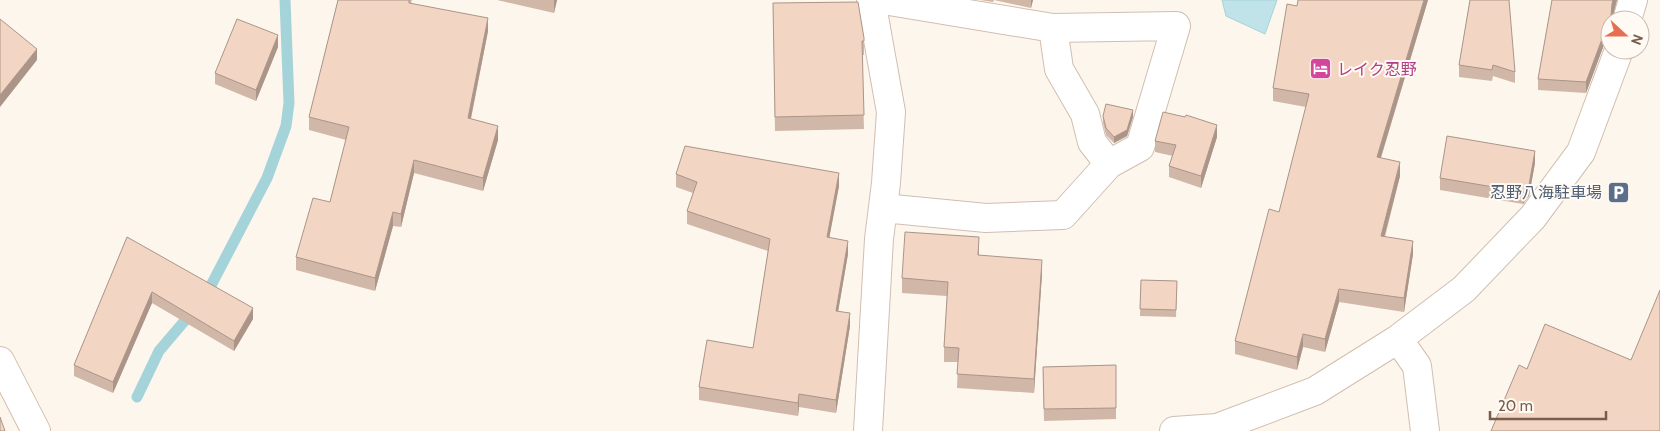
<svg xmlns="http://www.w3.org/2000/svg" width="1660" height="431" font-family="Cabin,'Noto Sans JP',sans-serif">
  <rect width="100%" height="100%" fill="#fdf6ec"/>
  <!-- water -->
  <path fill="#bfe3e8" stroke="#a5d3da" d="M1222,0H1277L1265,34L1226,16Z"/>
  <g fill="none" stroke-linecap="round" stroke-linejoin="round">
    <!-- stream -->
    <path stroke="#a5d3da" stroke-width="11" d="M205,297L267,178L286,126L289,103L285,0
      M137,397L159,351L193,311"/>
    <defs>
      <path id="minor" d="M883,0L1053,28
        M1627,20L1633,0
        M883,208L986,218L1063,215L1109,164L1140,147L1176,26L1053,28L1059,69L1085,114L1092,142L1109,164
        M1398,339L1417,366L1425,431
        M0,361L36,431
        M868,431L879,239L886,183L891,112L871,0
        M1174,431L1217,428L1315,391L1398,339L1464,289L1533,217L1581,152L1619,50"/>
    </defs>
    <!-- minor casing -->
    <use href="#minor" stroke="#d1beb0" stroke-width="30"/>
    <!-- minor -->
    <use href="#minor" stroke="#fff" stroke-width="28"/>
  </g>
  <!-- wall -->
  <path fill="#d1b7a8" d="M338,0H412L411,3L488,31L471,119L498,140L483,191L414,173L401,227L393,226L375,291L296,270V257L330,202L346,140L309,130V117Z
    M497,0H557L554,13Z
    M980,0H1033L1031,8L994,0L993,2Z
    M1428,0L1381,158L1400,176L1385,237L1413,254L1404,312L1339,302L1325,352L1303,347L1297,370L1235,354V341L1279,212L1306,107L1273,101V88L1297,6Z
    M1470,0L1515,72V83L1493,76L1492,81L1459,77V65Z
    M1552,0H1617L1612,16L1610,38L1605,42L1586,93L1538,90V79Z
    M773,3L864,38V55H862L864,129L775,131Z
    M278,47L256,101L215,84V73Z
    M1103,116L1133,117L1127,136L1114,143L1106,135L1103,123Z
    M1217,137L1201,188L1169,177V166L1173,156L1155,152V141Z
    M1535,163L1529,196L1523,204L1440,190V178Z
    M676,174L839,186L829,238L848,254L838,311L850,326L836,413L799,407L798,416L699,400V387L753,348L768,251L687,224V211L693,193L676,187Z
    M127,237L253,319L234,351L152,303L113,393L74,376V365Z
    M979,251V255L1042,274L1034,393L957,388L958,362H944V347L947,296L902,293V278Z
    M1141,280L1177,281L1176,317L1140,316Z
    M1116,365V419L1044,421L1043,367Z"/>
  <!-- shaded-wall -->
  <path fill="#aa9588" d="M554,0H557L554,13Z
    M1031,0H1033L1031,8Z
    M1424,0H1428L1377,170V157Z
    M1613,0H1617L1612,20H1610L1612,4Z
    M488,18V31L468,132V118Z
    M1610,24V38L1605,42L1586,93V82L1605,31Z
    M278,35V47L256,101V90Z
    M37,49V60L0,107V95Z
    M1133,110V117L1127,136L1114,143V137Z
    M1217,125V137L1201,188V176Z
    M498,126V140L483,191V178Z
    M1535,151V163L1529,196L1523,204V192Z
    M414,160V173L401,227V214Z
    M1400,162V176L1381,249V236Z
    M839,173V186L827,250V237Z
    M393,212V226L375,291V278Z
    M979,237V251L978,270V255Z
    M848,241V254L836,324V311Z
    M1413,241V254L1404,312V298Z
    M1042,260V274L1034,393V379Z
    M1339,289V302L1325,352V339Z
    M152,292V303L113,393V382Z
    M253,308V319L234,351V341Z
    M850,313V326L836,413V400Z
    M1303,334V347L1297,370V357Z
    M799,394V407L798,416V403Z"/>
  <!-- building -->
  <path fill="#f3d5c3" stroke="#aa9588" d="M338,0H409V3L488,18L468,118L498,126L483,178L414,160L401,214L393,212L375,278L296,257L313,198L330,202L349,127L309,117Z
    M1298,0H1424L1377,157L1400,162L1381,236L1413,241L1404,298L1339,289L1325,339L1303,334L1297,357L1235,341L1269,209L1279,212L1309,94L1273,88L1287,4L1297,6Z
    M1470,0H1509L1515,72L1493,65L1492,70L1459,65Z
    M1552,0H1613L1612,4L1610,26L1605,31L1586,82L1538,79Z
    M858,2L864,38V41H862L864,115L775,117L773,3Z
    M0,19L37,49L0,95Z
    M237,19L278,35L256,90L215,73Z
    M1106,104L1133,110L1127,130L1114,137L1106,128L1103,116Z
    M1163,112L1185,117L1186,115L1217,125L1201,176L1169,166L1176,145L1155,141Z
    M1447,136L1535,151L1529,185L1523,192L1440,178Z
    M685,146L839,173L827,237L848,241L836,311L850,313L836,400L799,394L798,403L699,387L707,340L753,348L770,239L687,211L697,182L676,174Z
    M905,232L979,237L978,255L1042,260L1034,379L957,374L959,348L944,347L948,282L902,278Z
    M127,237L253,308L234,341L152,292L113,382L74,365Z
    M1141,280L1177,281L1176,310L1140,309Z
    M1660,290V431H1491L1519,365L1527,369L1545,324L1631,360Z
    M1116,365V408L1044,409L1043,367Z
    M0,417L5,431H0Z"/>
  <!-- icons -->
  <defs>
    <symbol id="hotel-square" viewBox="-11 -11 22 22"><rect x="-9" y="-9" width="18" height="18" rx="4" fill="#d1479c" stroke="#fffaf3"/><path d="M-6-4.5h1.5V1H6V5H4.5V3h-9V5H-6ZM-4 0a1.8 1.8 0 1 1 3.6 0ZM.5 0V-2.5h3Q6-2.5 6 0Z" fill="#fff"/></symbol>
    <symbol id="parking-square" viewBox="-11 -11 22 22"><rect x="-9" y="-9" width="18" height="18" rx="4" fill="#5c6f8a" stroke="#fffaf3"/><path d="M-3.5-5.5H1a3.5 3.5 0 0 1 0 7H-1V5.5H-3.5ZM-1-3.4V-.6H.8a1.4 1.4 0 0 0 0-2.8Z" fill="#fff"/></symbol>
  </defs>
  <g fill-rule="evenodd">
    <use href="#hotel-square" x="1308" y="56" width="25" height="25"/>
    <use href="#parking-square" x="1606" y="180" width="25" height="25"/>
  </g>
  <g text-anchor="middle" dominant-baseline="central" stroke-width="4" stroke-linejoin="round" paint-order="stroke">
    <!-- hotel labels -->
    <g font-size="16" fill="#b23c85" stroke="#fffaf3" text-anchor="start">
      <text x="1337" y="69">レイク忍野</text>
    </g>
    <!-- service labels -->
    <g font-size="16" fill="#4e5e75" stroke="#fffaf3" text-anchor="end">
      <text x="1602" y="192">忍野八海駐車場</text>
    </g>
  </g>
  <!-- north arrow -->
  <g transform="translate(1625 35) rotate(111)"><circle r="24" fill="#fffaf3" stroke="#cabbb1"/>
  <path d="M0-4L9 19L0 12L-9 19Z" fill="#e76f51"/>
  <text y="-8" font-size="14" font-weight="bold" text-anchor="middle" fill="#7a5c4d">N</text>
  </g>
  <!-- scale -->
  <path d="M1490 411v8h116v-8" fill="none" stroke="#7a5c4d" stroke-width="2.5"/>
  <text x="1498" y="411" font-size="15" fill="#7a5c4d" stroke="#fffaf3" stroke-width="4" paint-order="stroke">20 m</text>
</svg>
